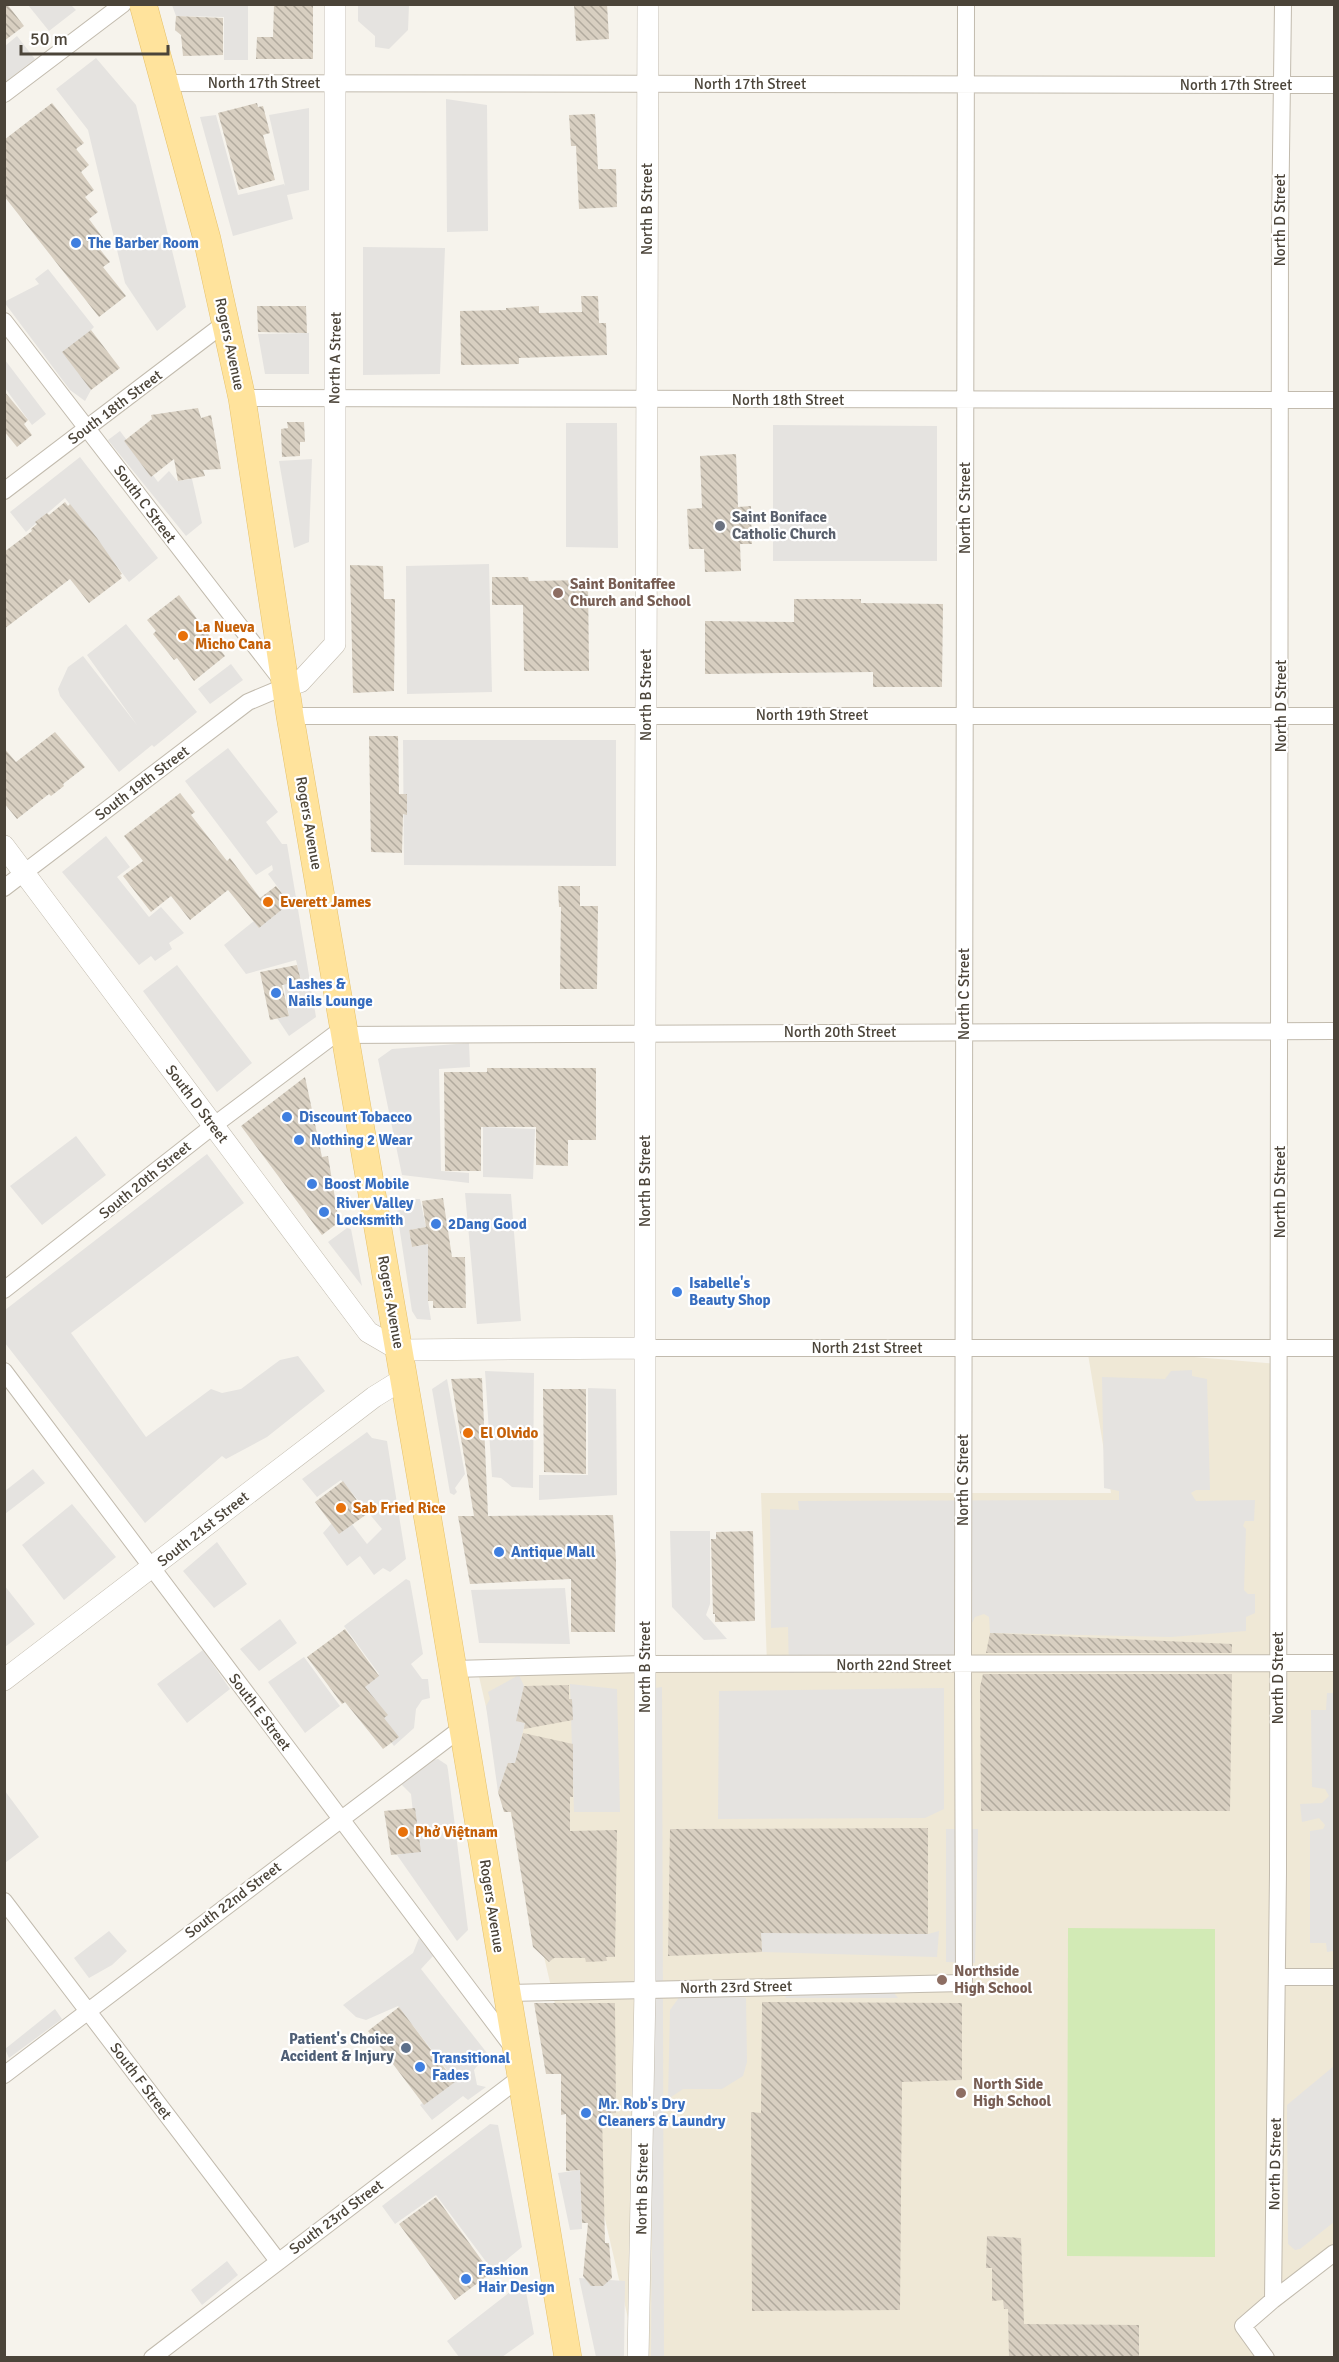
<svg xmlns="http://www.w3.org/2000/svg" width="1339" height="2362" font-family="Signika,sans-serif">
  <defs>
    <pattern id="building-back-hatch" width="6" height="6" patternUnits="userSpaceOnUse" patternTransform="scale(1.5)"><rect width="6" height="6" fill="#d8cfc1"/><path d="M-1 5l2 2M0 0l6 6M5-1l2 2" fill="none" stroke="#b1aa9e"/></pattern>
  </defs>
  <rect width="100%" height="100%" fill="#f6f3ec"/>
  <!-- education -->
  <path fill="#efe8d6" d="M1087,1348L1279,1364L1278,1663H1334V2253L1243,2325L1266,2357H637L477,1668L767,1665L761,1493H1111Z"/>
  <!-- pitch -->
  <path fill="#d2eab5" d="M1068,1928L1215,1929V2257L1067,2256Z"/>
  <!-- parking -->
  <path fill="#e5e3e0" d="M28,5H71L76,10L49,31Z
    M172,5H248V60H224V17L176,16Z
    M358,5H409L408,30L389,49L375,47V36L358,21Z
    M17,36L35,59L5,82V46Z
    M96,58L136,105L186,307L157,331L125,283L88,130L56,89Z
    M446,99L487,105L488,231L447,232Z
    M309,108V190L287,195L293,219L233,236L200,117L216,115L238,195L284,184L285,186L269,115Z
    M363,247L445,248L440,374L363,375Z
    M48,269L94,327L91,330V390L85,401L70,390L4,302L39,284L35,279Z
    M309,333V374H265L258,334Z
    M5,360L46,414L32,425L5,388Z
    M566,423H617L618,548L566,547Z
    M773,425L937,426V561H773Z
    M120,431L158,482L169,471L177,481L192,479L202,523L186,536L108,440Z
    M80,457L158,558L129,582L65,498L26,532L10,512Z
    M312,459L309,542L294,548L279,461Z
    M489,564L492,692L407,694L406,566Z
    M126,624L197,712L154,747L152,745L119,772L60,696L58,689L68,667L83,656L137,725L87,655Z
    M231,664L243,680L210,704L198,689Z
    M403,740H616V866L404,865Z
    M228,748L278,812L266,822L282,844H287L316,1017L289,1036L277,1018L289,1016L284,984L301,981L296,960L246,974L224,945L254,921L288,901L268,874L273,870L272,865L256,875L185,781Z
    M106,836L130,867L117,877L149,917L161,907L184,933L169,943L172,949L155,961L151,956L139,965L62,872Z
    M177,965L252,1063L217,1092L143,991Z
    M469,1043L470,1067L439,1069L441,1171L469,1173V1183L402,1175L378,1059L392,1049Z
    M483,1127L535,1129L533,1179L483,1177Z
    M76,1136L106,1175L42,1225L10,1186Z
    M207,1154L244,1203L71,1333L146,1437L211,1389L222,1393L241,1389L280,1360L298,1356L325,1391L267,1437L226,1459L222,1456L145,1523L5,1343V1310Z
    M465,1193L511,1194L521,1321L477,1324Z
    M395,1199H420L426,1227L409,1230L412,1247L429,1244L428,1301L431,1320L417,1319L412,1311Z
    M347,1228L351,1229L362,1286L328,1242Z
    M1192,1370V1376L1207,1379L1210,1490H1196L1191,1493L1196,1501L1255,1500L1254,1521H1245L1243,1526L1246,1529L1244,1590L1248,1594H1255V1613L1246,1617V1631L1171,1637L990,1633L989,1617L984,1614L975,1617L971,1625L968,1642L945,1670L789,1673L788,1627L771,1628L770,1509L799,1510L798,1501L1119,1500V1491L1104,1488L1102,1377L1165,1379L1171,1371Z
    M485,1371L534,1373L533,1488L512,1487L501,1478L492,1477Z
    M447,1379L465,1474L455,1488L457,1492L454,1495L450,1493L432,1389Z
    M588,1388L616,1389L617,1495L539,1500V1475H588Z
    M367,1432L372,1438L387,1441L406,1559L390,1572L383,1568L374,1575L360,1556L347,1566L323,1533L331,1524L351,1523L367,1544L382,1529L341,1480L317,1497L302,1479Z
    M33,1469L45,1483L5,1514V1491Z
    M72,1504L116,1557L64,1600L22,1545Z
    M670,1531H710V1604L706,1615L727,1639L704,1640L672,1607Z
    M217,1542L247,1584L214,1608L183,1571Z
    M406,1579L410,1581L423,1654L411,1664L422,1679H428L430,1698L422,1700L416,1709L414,1728L394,1746L354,1693L379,1674L344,1626Z
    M4,1585L35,1624L5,1647H4Z
    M565,1588L570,1644L479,1643L471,1590Z
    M280,1619L297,1643L259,1671L240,1649Z
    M203,1650L230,1689L187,1723L157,1684Z
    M304,1657L340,1706L305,1733L268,1682Z
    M519,1675L524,1686L517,1721L525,1723L520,1744L541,1764L508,1763L498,1792L486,1706L490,1699L488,1692Z
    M570,1684L617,1689L620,1812H574Z
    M662,1687L664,2357L651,2358L655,1688Z
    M944,1688V1809L925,1818L718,1819L719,1691Z
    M1327,1693H1334V1951L1327,1952L1326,1943H1310V1831L1323,1829L1325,1825L1319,1818L1302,1822L1300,1804L1322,1803L1329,1796L1325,1789L1312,1787L1311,1710H1326Z
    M438,1759L447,1765L448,1770L468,1930L457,1941L397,1855L417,1850L411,1794L399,1782L430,1761Z
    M5,1791L39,1837L5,1863Z
    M946,1829H978L975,1963L946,1962Z
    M109,1931L127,1951L112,1965L89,1978L74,1958Z
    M939,1931L937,1957L762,1952L761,1933L928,1934Z
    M419,1938L433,1956L421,1969L487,2053L474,2070L477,2085L486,2087L468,2100L463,2096L432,2120L420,2105L453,2078L398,2006L366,2020L356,2017L343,2005L413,1953Z
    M886,1982L898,1998H786L778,1985Z
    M712,1993L746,1998L747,2062L743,2076L722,2089H683L668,2099L670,2010L680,1996Z
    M55,2009L62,2019L9,2058L5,2049Z
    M1334,2066V2222L1300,2249L1295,2250L1288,2244L1287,2105Z
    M490,2124L498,2125L522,2247L493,2271L436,2195L395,2224L382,2206Z
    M580,2170L582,2229L570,2230L558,2173Z
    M227,2261L238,2275L202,2305L191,2290Z
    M579,2278L625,2281L624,2357H596Z
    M524,2281L534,2334L502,2357H459L447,2341Z"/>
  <!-- building -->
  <path fill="url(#building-back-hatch)" d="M4,4H7L24,26L4,41Z
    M274,4H313V59H256L257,37H273Z
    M574,4H607L609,39L576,41Z
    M176,16L223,18V55L183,56L181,35L175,30Z
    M52,103L84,143L76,149L89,165L81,172L94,190L85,197L98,212L89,219L103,238L95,243L110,262L103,267L126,296L99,317L4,196V140Z
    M257,103L258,107L263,106L270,133L263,135L275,180L239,190L218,113Z
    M595,114L598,169H616L617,207L579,209L576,146H571L569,115Z
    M581,296H598L599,323H606L607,355L519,358V364L461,365L460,311L506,310V308L539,306V313L582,312Z
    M257,306H306L307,333L258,332Z
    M91,330L120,368L91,390L62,352Z
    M4,391L28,420L24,424L32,435L17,447L4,431Z
    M198,408L201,418L211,415L221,469L203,470L205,476L178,481L174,459L151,477L124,441L152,419L151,415Z
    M287,422H304L305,442H300V456L282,457L281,429L288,428Z
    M736,454L738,507L751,506L752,544H740L741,571L705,572L704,549H689L687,509L702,508L700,456Z
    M65,502L68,506L70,504L97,538L122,574L120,575L122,578L89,603L70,579L4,629V552L32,531L31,529L37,524L35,522L47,513L49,515Z
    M350,565L383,566L384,599H395L394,691L353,693Z
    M492,577H528L529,581L588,580L589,671H524L523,605H492Z
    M179,595L225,656L194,681L177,658L174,660L153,634L156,631L147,620Z
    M794,599H861V603L943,604L942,687H873V672L705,674V621L794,622Z
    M55,732L85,767L63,784L64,786L51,796L49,794L17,819L4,803V748L16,762Z
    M369,736H398L399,794H407V815L403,814L402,853L371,852Z
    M180,793L195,812L191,815L227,861L230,858L260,898L276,886L290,903L259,928L228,890L190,920L171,896L151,912L123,876L143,861L124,836Z
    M558,886H580V906H598L597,989H560L561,907H559Z
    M297,965L301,981L282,985L289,1016L270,1020L260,972Z
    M487,1068H596V1140H568V1166L536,1165V1127H481V1171H445L444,1072H487Z
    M305,1077L322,1157L328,1156L339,1222L322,1235L241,1126Z
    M443,1198L452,1257H465L466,1308H433V1301H428V1244L412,1247L409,1230L426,1227L422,1201Z
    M482,1378L488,1516L613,1515L616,1561L615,1632H571V1579L470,1584L458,1516H474L451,1379Z
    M543,1389H586V1474L544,1472Z
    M343,1481L367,1514L339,1534L315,1502Z
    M753,1531L755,1621L715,1622V1614H713L711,1539H716V1532Z
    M345,1629L379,1676L365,1687L388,1715L384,1718L399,1737L383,1749L345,1702L342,1704L307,1657Z
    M990,1633L1232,1644V1653H986Z
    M983,1674H1232L1230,1811H981L980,1687Z
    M569,1685V1699H572L573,1720L524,1729L525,1723L516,1721L524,1686Z
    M523,1733L573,1744V1797H570V1831L617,1830L615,1957H606L607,1961L586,1962L585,1958H554L549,1962L533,1947L511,1812H504L498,1792L508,1763H515Z
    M415,1808L421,1852L391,1855L384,1811Z
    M928,1828V1934L761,1933L762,1952L668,1956L670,1829Z
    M762,2002L962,2003V2080L902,2082L900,2310L752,2311L751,2112L761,2113Z
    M534,2003H615L616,2113L602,2114L605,2243H609L612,2278L603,2286H591L583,2276L588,2223H582L580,2170L566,2171V2114L561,2115V2074H546Z
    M399,2007L455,2082L424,2105L368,2031Z
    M436,2197L491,2273L455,2300L399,2224Z
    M987,2236L1021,2238L1024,2324L1139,2325V2358H1009L1008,2309H1004L1003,2300L992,2301V2268H986Z"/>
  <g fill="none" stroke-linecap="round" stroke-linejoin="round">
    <defs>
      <path id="minor" d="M165,83L1334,85
        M4,94L123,4
        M4,321L286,686L248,702L4,888
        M242,398L1334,400
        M4,491L225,323
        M290,716H1334
        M4,1290L213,1126L334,1035L1334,1031
        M645,1348H1334
        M4,1371L514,2049
        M453,1669L645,1664L1334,1663
        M4,1901L278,2261
        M1277,1977H1334
        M507,1993L964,1983L963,1665L966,4
        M4,2075L463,1727
        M1273,2300L1334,2253
        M152,2358L521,2077
        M1266,2358L1243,2326L1273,2300L1278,1873L1280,229L1283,4"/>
      <path id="tertiary" d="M286,686L300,682L335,644V4
        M4,846L368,1332L399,1350L645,1348
        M4,1680L374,1397L403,1379
        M638,2358L645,1990V1033L648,4"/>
      <path id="primary" d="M143,4L207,239L242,398L290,716L434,1555L568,2358"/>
    </defs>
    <!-- minor casing -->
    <use href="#minor" stroke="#c2bbae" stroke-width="18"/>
    <!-- tertiary casing -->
    <use href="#tertiary" stroke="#c2bbae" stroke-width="22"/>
    <!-- primary casing -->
    <use href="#primary" stroke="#e6c16a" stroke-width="28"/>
    <!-- minor -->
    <use href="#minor" stroke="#fff" stroke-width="16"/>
    <!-- tertiary -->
    <use href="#tertiary" stroke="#fff" stroke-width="21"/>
    <!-- primary -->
    <use href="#primary" stroke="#ffe39c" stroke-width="27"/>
  </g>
  <!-- markers -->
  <g fill="#3f7fe0" stroke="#fff" stroke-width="2">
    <circle cx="76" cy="243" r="6"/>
    <circle cx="276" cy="993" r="6"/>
    <circle cx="287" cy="1117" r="6"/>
    <circle cx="299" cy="1140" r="6"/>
    <circle cx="312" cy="1184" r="6"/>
    <circle cx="324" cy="1212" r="6"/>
    <circle cx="436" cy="1224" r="6"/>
    <circle cx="677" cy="1292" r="6"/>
    <circle cx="499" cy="1552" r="6"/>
    <circle cx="420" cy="2067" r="6"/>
    <circle cx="586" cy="2113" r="6"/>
    <circle cx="466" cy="2279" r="6"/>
  </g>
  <circle fill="#6b7280" stroke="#fff" stroke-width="2" cx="720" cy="526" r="6"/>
  <g fill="#8d6e63" stroke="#fff" stroke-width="2">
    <circle cx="558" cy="593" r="6"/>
    <circle cx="942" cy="1980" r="6"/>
    <circle cx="961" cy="2093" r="6"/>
  </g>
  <g fill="#e8710a" stroke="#fff" stroke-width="2">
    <circle cx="183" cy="636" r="6"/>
    <circle cx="268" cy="902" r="6"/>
    <circle cx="468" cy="1433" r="6"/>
    <circle cx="341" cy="1508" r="6"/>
    <circle cx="403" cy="1832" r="6"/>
  </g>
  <circle fill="#5c6f8a" stroke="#fff" stroke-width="2" cx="406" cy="2048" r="6"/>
  <g text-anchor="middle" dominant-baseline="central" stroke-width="4.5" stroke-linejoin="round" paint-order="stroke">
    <!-- street labels -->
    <g font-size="15" fill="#4b4439" stroke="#fff">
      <text x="264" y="83">North 17th Street</text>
      <text x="750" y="84">North 17th Street</text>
      <text x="1236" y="85">North 17th Street</text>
      <text transform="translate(647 209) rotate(-90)">North B Street</text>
      <text transform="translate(1280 220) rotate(-90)">North D Street</text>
      <text transform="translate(230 344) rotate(78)">Rogers Avenue</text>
      <text transform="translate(335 358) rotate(-89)">North A Street</text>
      <text x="788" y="400">North 18th Street</text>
      <text transform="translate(115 407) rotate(-37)">South 18th Street</text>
      <text transform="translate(145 504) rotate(53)">South C Street</text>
      <text transform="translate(965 508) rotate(-90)">North C Street</text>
      <text transform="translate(646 695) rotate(-90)">North B Street</text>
      <text transform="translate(1281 706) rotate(-90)">North D Street</text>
      <text x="812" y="715">North 19th Street</text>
      <text transform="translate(142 783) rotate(-37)">South 19th Street</text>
      <text transform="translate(309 823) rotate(80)">Rogers Avenue</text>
      <text transform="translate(964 994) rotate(-90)">North C Street</text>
      <text x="840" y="1032">North 20th Street</text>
      <text transform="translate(197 1104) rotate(53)">South D Street</text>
      <text transform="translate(145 1180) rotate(-39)">South 20th Street</text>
      <text transform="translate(645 1181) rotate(-90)">North B Street</text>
      <text transform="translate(1280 1192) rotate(-90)">North D Street</text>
      <text transform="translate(391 1302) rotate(80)">Rogers Avenue</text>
      <text x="867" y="1348">North 21st Street</text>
      <text transform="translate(963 1480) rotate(-90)">North C Street</text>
      <text transform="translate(203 1529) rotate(-38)">South 21st Street</text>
      <text x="894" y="1665">North 22nd Street</text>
      <text transform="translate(645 1667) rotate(-90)">North B Street</text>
      <text transform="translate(1278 1678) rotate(-90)">North D Street</text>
      <text transform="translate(260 1712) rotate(53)">South E Street</text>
      <text transform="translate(233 1900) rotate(-37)">South 22nd Street</text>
      <text transform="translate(492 1906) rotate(81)">Rogers Avenue</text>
      <text transform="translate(736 1987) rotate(-1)">North 23rd Street</text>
      <text transform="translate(141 2081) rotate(53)">South F Street</text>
      <text transform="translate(1275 2164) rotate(-89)">North D Street</text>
      <text transform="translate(642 2189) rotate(-89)">North B Street</text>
      <text transform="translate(336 2217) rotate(-37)">South 23rd Street</text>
    </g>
    <!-- shop labels -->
    <g font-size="15" font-weight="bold" fill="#366cbe" stroke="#fff" text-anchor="start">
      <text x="88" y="243">The Barber Room</text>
      <text x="288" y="984">Lashes &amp;<tspan x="288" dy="17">Nails Lounge</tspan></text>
      <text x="299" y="1117">Discount Tobacco</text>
      <text x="311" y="1140">Nothing 2 Wear</text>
      <text x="324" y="1184">Boost Mobile</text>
      <text x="336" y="1203">River Valley<tspan x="336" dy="17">Locksmith</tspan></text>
      <text x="448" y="1224">2Dang Good</text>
      <text x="689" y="1283">Isabelle's<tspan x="689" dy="17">Beauty Shop</tspan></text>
      <text x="511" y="1552">Antique Mall</text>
      <text x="432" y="2058">Transitional<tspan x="432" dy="17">Fades</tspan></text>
      <text x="598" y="2104">Mr. Rob's Dry<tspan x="598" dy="17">Cleaners &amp; Laundry</tspan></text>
      <text x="478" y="2270">Fashion<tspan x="478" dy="17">Hair Design</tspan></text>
    </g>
    <!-- worship labels -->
    <g font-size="15" font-weight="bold" fill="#5b616d" stroke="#fff" text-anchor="start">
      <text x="732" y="517">Saint Boniface<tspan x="732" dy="17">Catholic Church</tspan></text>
    </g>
    <!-- education labels -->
    <g font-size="15" font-weight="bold" fill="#785e54" stroke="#fff" text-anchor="start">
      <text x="570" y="584">Saint Bonitaffee<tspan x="570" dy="17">Church and School</tspan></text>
      <text x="954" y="1971">Northside<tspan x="954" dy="17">High School</tspan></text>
      <text x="973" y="2084">North Side<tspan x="973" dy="17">High School</tspan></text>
    </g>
    <!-- food labels -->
    <g font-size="15" font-weight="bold" fill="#c56008" stroke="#fff" text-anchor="start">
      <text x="195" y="627">La Nueva<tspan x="195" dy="17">Micho Cana</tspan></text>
      <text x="280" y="902">Everett James</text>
      <text x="480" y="1433">El Olvido</text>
      <text x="353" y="1508">Sab Fried Rice</text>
      <text x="415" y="1832">Phở Việtnam</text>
    </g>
    <!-- service labels -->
    <g font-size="15" font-weight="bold" fill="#4e5e75" stroke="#fff" text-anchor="end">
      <text x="394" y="2039">Patient's Choice<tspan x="394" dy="17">Accident &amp; Injury</tspan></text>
    </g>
  </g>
  <!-- border -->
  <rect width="1339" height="2362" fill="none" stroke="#4b4439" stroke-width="12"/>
  <!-- scale -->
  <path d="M21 45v9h147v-9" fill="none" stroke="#4b4439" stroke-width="3"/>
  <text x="30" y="45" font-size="18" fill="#4b4439" stroke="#ffffff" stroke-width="4.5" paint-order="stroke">50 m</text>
</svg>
